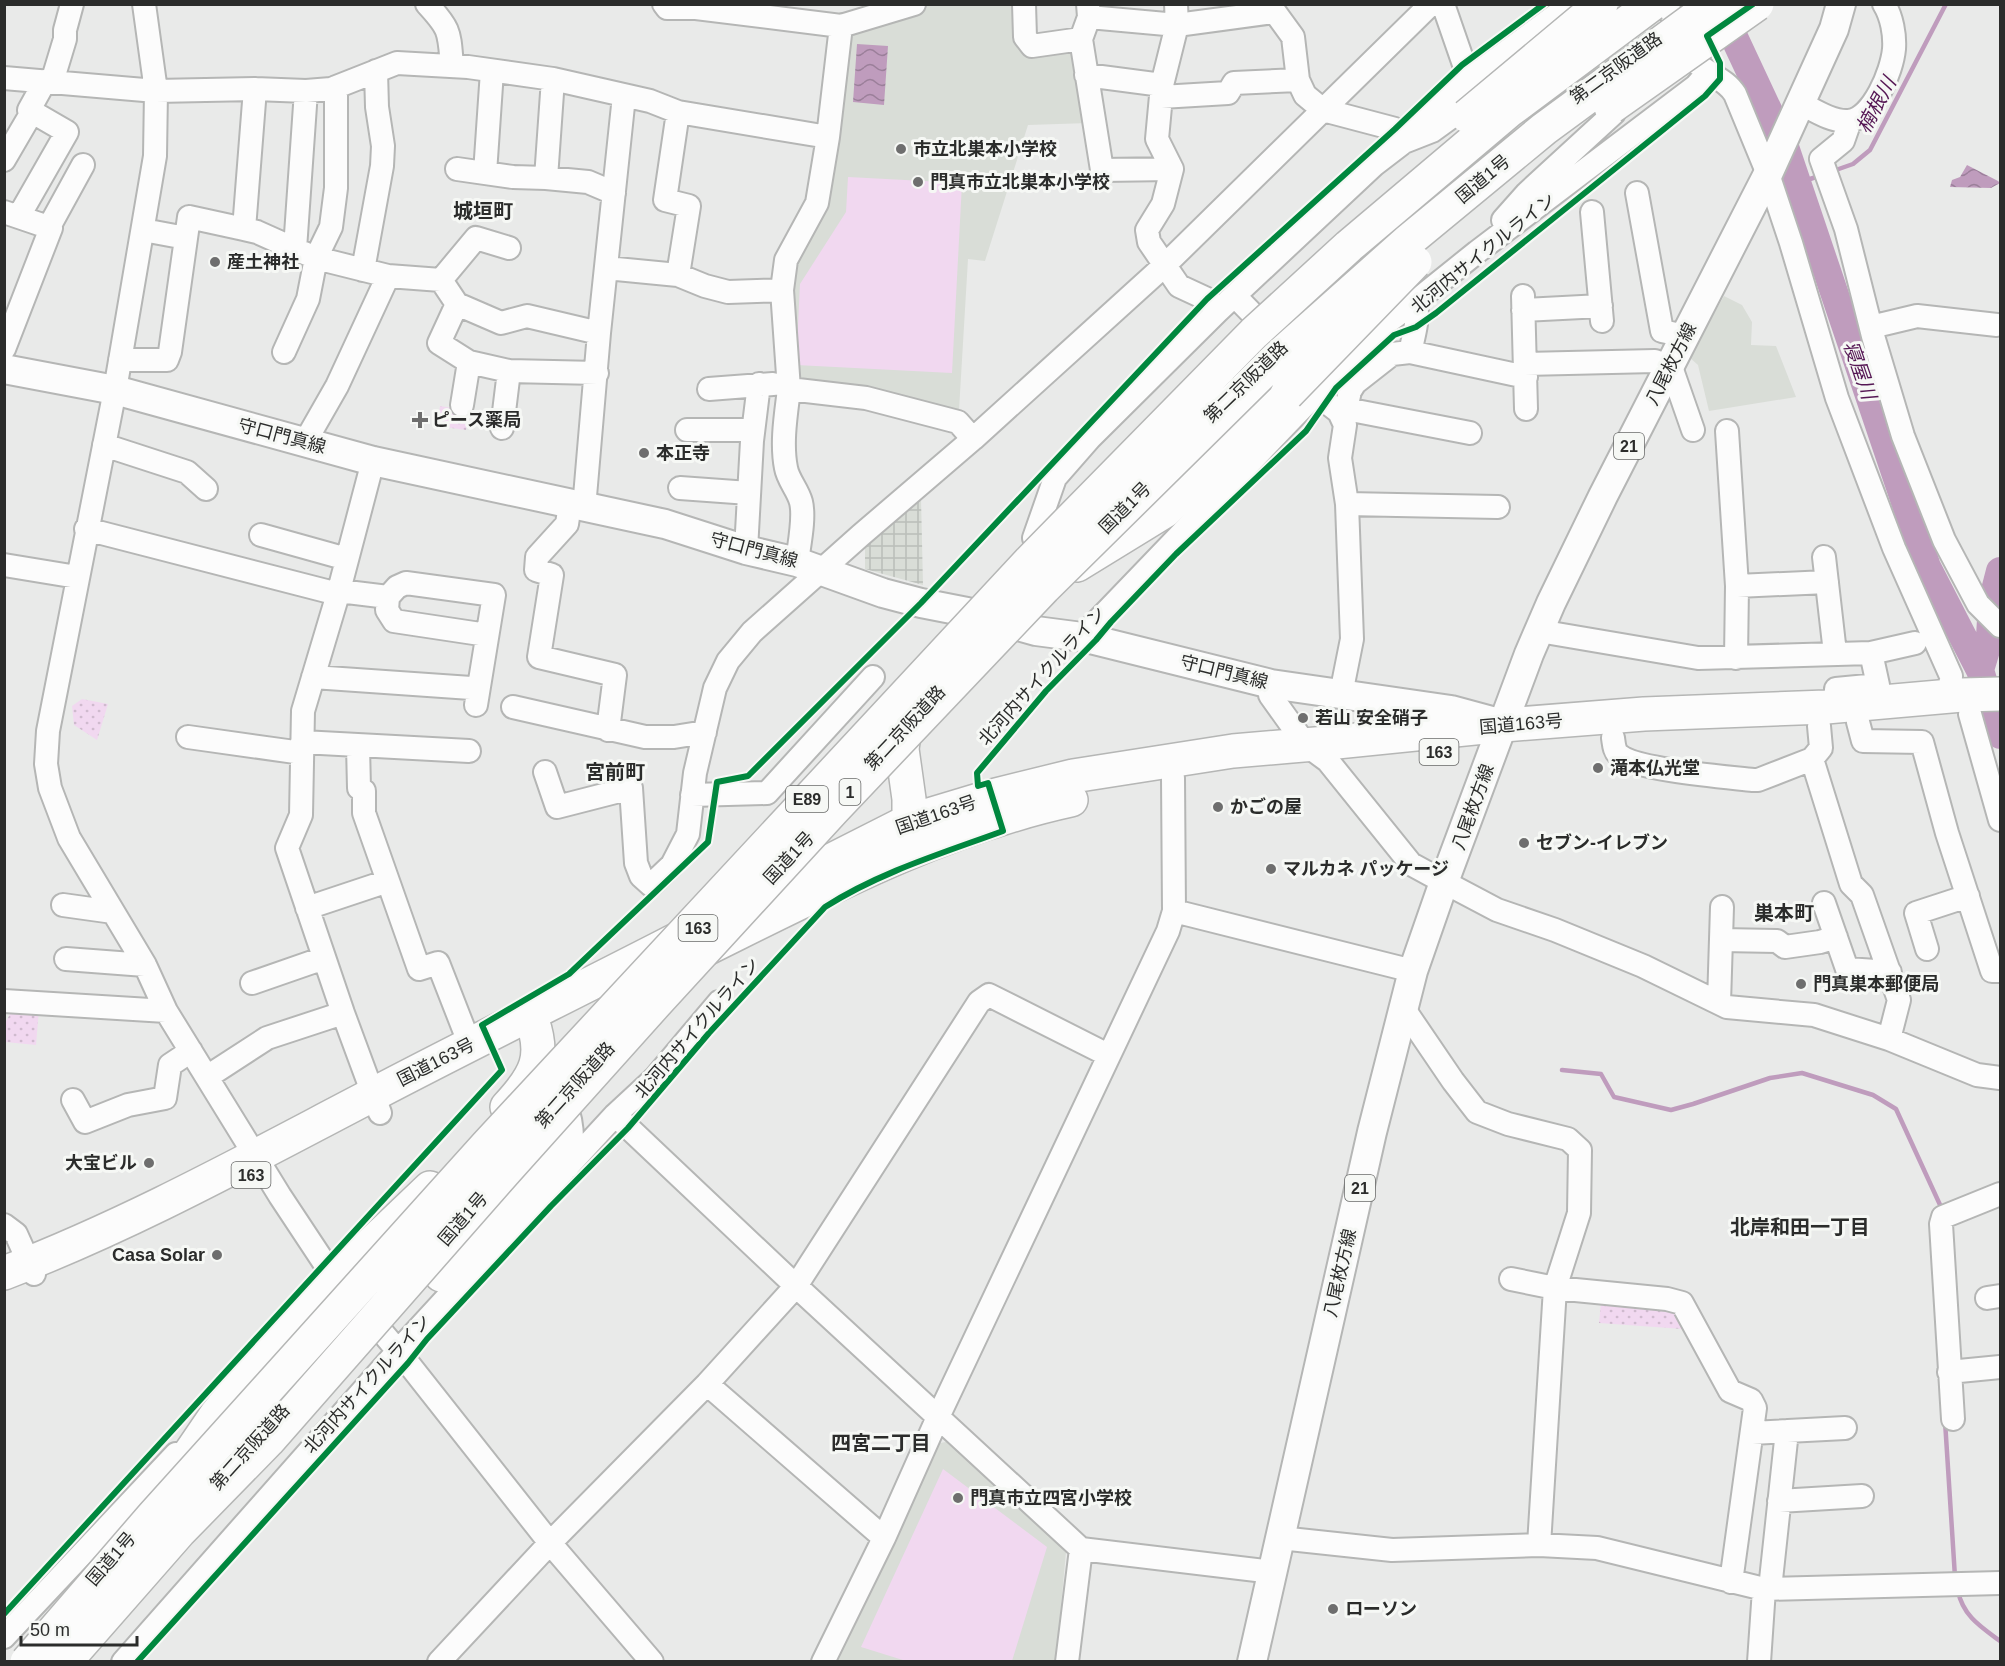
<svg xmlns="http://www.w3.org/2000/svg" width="2005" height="1666" font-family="Helvetica,'Noto Sans JP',sans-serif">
  <defs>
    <pattern id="industrial-grid" width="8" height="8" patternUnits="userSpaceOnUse" patternTransform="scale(1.5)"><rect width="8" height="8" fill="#d9ddd7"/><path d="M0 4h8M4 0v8" fill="none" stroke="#babeb9"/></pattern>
    <pattern id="park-dots" width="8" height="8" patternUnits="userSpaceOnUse" patternTransform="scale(1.5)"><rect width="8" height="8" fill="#f1d8f0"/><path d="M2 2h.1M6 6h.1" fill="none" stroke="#cfbace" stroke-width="1.8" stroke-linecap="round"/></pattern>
    <pattern id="water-waves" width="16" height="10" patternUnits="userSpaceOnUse" patternTransform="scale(1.5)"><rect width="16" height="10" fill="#bf9cbd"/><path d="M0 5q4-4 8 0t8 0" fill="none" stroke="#9b7f9a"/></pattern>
  </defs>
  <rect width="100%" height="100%" fill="#e9eae9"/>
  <!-- built -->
  <path fill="#d9ddd7" d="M919,5H1019L1022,39L1075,48L1089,123L1028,125L985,261L968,259L959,410L944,411L803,384L796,378L791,259L821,212L845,32Z
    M1724,296L1742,305L1752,322L1751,345L1776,346L1796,397L1709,411L1698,365L1689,357Z
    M950,1441L1066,1552L1056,1661L832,1662L931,1445Z"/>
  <!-- industrial -->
  <path fill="url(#industrial-grid)" d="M921,498L923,585L865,569V547Z"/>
  <!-- park -->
  <path fill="url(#park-dots)" d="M440,406L469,411L466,430L437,426Z
    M82,699L108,704L97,740L74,725L72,706Z
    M14,1007L39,1009L36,1045L5,1042L4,1025Z
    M1601,1303L1672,1308L1683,1329L1599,1323Z"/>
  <!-- pitch -->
  <path fill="#f1d8f0" d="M848,177L962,183L952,373L796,365L800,284L846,212Z
    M943,1469L1047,1547L1012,1661H906L861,1647Z"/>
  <!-- water -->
  <path fill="url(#water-waves)" d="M857,44L888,46L884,105L853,102Z
    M1967,165L1998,181L2000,183L1991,188L1950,187L1952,180L1960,177Z"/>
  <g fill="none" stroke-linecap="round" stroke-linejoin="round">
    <!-- stream -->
    <path stroke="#bf9cbd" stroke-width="4.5" d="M1833,171L1853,164L1870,150L1946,4
      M1798,183L1819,176
      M1562,1070L1601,1074L1614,1097L1671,1110L1693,1104L1770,1078L1802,1073L1873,1095L1896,1109L1941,1207L1939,1211
      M1945,1421L1955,1577
      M1958,1591C1963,1616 1981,1627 2000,1641"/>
    <!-- river -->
    <path stroke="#bf9cbd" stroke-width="28" d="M1719,5L1784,144L1927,567L1980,670L2000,735
      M1980,670L1990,637L1992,602L2000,571"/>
    <defs>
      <path id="minor" d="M144,4L156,91L155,156L115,390L48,731L46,764L50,788L69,838L145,965L166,1011L280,1196L325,1264L408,1363L550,1543L652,1662
        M427,4C451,30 449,32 452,66
        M664,4L667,8H696L841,26
        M914,4L841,26L828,137L817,203L786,260L782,290L789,389L866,398L958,422L973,439
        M1024,4L1025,37L1032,46L1081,39
        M1088,4L1089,17L1081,39L1102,170L1172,169
        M1176,4L1177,25L1162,85L1157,139L1172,169L1163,204L1147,230L1149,242L1179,286L1207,299L1218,311
        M1269,4L1293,37L1298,80L1305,95L1323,110L1395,129L1404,142L1432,131L1476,99
        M1443,4L1469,79
        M1666,4L1696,62C1708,75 1726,79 1735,94L1768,174L1791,243L1837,398L1894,548L1951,676L1950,697
        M1089,17L1177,25L1274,12
        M1086,75L1162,85
        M4,78L156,91L255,89L306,91L331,89L397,63L468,67L553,79L650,101L678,112L828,137
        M553,79L546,178L588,182L614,193
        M52,82L65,39V30L72,4
        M255,89L244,229L257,232L295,249
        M306,91L295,249L316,258L388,276L441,280L457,304L501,323L527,316L599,333
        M1161,97L1228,93L1234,83L1298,80
        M1800,103C1814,110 1832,122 1848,121C1873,119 1892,71 1894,49C1895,35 1892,17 1884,4
        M678,112L665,200L689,206L678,275
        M1850,121L1843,141L1821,159L1846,229L1873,336L1903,436L1944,540L1978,604L2000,626
        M4,160L32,112
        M457,169L513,177L546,178
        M485,173L492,71
        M1637,193L1662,331L1685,336
        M4,212L51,228L4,349
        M1592,212L1602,321
        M19,216L67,132L29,110L45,81
        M1503,220L1527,193L1614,113
        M49,227L83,165
        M143,230L186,238
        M606,268L678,275L705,286L728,292L782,290
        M363,270L382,166L383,146L377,107L376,71
        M441,280L476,238L509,248
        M1235,296L1314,377L1320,388L1321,398L1339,412L1345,425L1340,458L1347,504L1352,639L1341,694
        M1523,296L1526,409
        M457,304L439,343L469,362L509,371L597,373
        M1523,310L1601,306
        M1871,327L1917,316L1997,325
        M284,352L308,299L316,258L331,227L336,188V87
        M1410,352C1414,335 1419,318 1416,301
        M120,360H167L170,352L189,217L244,229
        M1525,364L1655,361L1671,367L1693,430
        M709,389L773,384
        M789,389C786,414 781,443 786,468C788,480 798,490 801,502C805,518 799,545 797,562
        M462,405L469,362
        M1346,409L1350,391L1355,383L1392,354L1410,352L1526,377
        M1339,412L1346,409L1470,433
        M502,428L509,371
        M687,430H753
        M1727,431L1737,586L1736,658
        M305,442L337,386L388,276
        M104,445L187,472L206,489
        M373,461L338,594L303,711L301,815L287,848L343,1013L380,1113
        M680,488L749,493
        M570,504L567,524L537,557L536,570L552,575L539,657L615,675L608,730
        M1347,504L1498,507
        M584,508L599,333L624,96
        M86,529L338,594
        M261,535L347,559
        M1034,538L1055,478L1090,438L1218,311L1374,165L1404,142L1431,113L1469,79L1571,4
        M746,550L752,441L759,384
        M1824,557L1835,653
        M4,565L77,577
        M1737,586L1827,582
        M339,591L388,597L397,587L406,583L494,595L476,705
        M388,597L387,610L394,621L487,635
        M1539,631L1698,658L1871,653L1915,643
        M1082,637L1377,330L1416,301L1477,252L1696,86L1704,77L1707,71
        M313,677L471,688
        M1271,684L1270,695L1305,744L1328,761L1411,864L1444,882L1497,910L1555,930L1643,966L1727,1007L1814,1015L1889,1039L1977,1075L2000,1078
        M1836,706V689L1878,685L1871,653
        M513,707L645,737H674L705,732
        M1970,714L2000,820
        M1858,722L1863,741L1922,742L1947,833L1992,971H2000
        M1819,726L1821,748L1812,759L1851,884L1862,895L1899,1000L1889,1039
        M188,737L302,753
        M1613,738C1614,744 1614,751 1619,755C1636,770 1727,777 1753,780H1758L1812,759
        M302,742L469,751
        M358,746L359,788L364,791V813L419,969L438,963L470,1045
        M545,772L557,807L631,788L636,863L641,876L651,885L672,865L688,834L695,773L715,688L728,661L752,632L861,535L973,439L1165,265L1431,4
        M692,795L767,793L873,677
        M1824,903L1847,969L1890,972
        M63,905L113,912
        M307,908L388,881
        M1174,911L1413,971
        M1721,940L1777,941L1785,947L1820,942L1836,937
        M1927,949L1916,913L1968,896
        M66,959L145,965
        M252,983L324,958
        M4,1001L166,1011
        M1719,1003L1722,907
        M1404,1009L1453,1081L1477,1112L1508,1124L1568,1139L1580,1150L1579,1213L1555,1288L1539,1545
        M207,1077L267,1038L343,1013
        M560,1093C574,1119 574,1139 568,1167
        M73,1100L85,1122L128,1105L165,1098L170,1065L191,1051
        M615,1115L796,1286L1081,1549L1273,1572
        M4,1225L16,1234L34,1274
        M1511,1279L1555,1288L1667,1299L1682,1303L1730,1391L1751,1400L1755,1408L1731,1582
        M1987,1298L2000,1296
        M1949,1372L2000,1367
        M707,1384L884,1538
        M1953,1419L1941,1224L1943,1217L2000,1194
        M1752,1433L1845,1428
        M1779,1501L1862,1496
        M1280,1538L1392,1550L1539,1545L1597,1548L1764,1589L2000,1583
        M1770,1589L1787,1431
        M4,1637L176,1454
        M123,1662L397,1352L615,1115L655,1078L719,1002
        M439,1662L550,1543L707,1384L796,1286L979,1002L989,995L1108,1055
        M823,1662L884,1538L938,1417L1168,931L1174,911L1173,778
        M1067,1662L1081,1549
        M1759,1662L1764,1589"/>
      <path id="major" d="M4,369L115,390L373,461L665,524L746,550L797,562L883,593L921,603L967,612L1036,631L1082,637L1271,684L1451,710L1499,723
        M1252,1662L1372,1132L1413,971L1444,882L1529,654L1551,603L1603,496L1768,174L1834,29L1841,4"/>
      <path id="highway" d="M1077,565L1165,511L1268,414L1287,394
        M908,715L906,719L902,749L909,799V821L915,841
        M751,901L909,821L992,796L1073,776L1233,751L1327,743L1504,725L1644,714L1826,707L1962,695L2000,694
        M706,949C823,891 942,828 1071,800
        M507,1107C536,1076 547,1056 530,1015
        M4,1273C132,1224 251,1158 372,1095C473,1042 575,992 676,940
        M441,1275L547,1161L555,1140L552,1096
        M171,1477L186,1459L216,1415L302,1310L430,1188"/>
    </defs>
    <!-- minor casing -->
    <use href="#minor" stroke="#b5b6b5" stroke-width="26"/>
    <!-- major casing -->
    <use href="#major" stroke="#b5b6b5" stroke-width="32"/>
    <!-- highway casing -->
    <use href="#highway" stroke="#b5b6b5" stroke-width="36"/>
    <!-- minor -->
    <use href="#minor" stroke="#fcfcfc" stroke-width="22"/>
    <!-- major -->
    <use href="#major" stroke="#fcfcfc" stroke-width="28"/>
    <!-- highway -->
    <use href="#highway" stroke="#fcfcfc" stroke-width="33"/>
    <defs>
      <path id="highway-bridge" d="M1611,107L1757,4
        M1467,116L1601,4
        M1287,394L1415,262
        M27,1662L153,1516L487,1145L1030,561L1254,333L1349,246L1510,110L1652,4
        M65,1662L179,1532L268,1441L506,1170L655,1004L833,810L1044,588L1278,357L1407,242L1544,129L1714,4"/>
    </defs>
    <!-- highway-bridge casing -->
    <use href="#highway-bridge" stroke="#b5b6b5" stroke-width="36" stroke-linecap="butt"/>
    <!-- highway-bridge -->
    <use href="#highway-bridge" stroke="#fcfcfc" stroke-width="33"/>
    <defs>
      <path id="cycleway" d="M4,1614L502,1070L482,1025L569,974L708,842L717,782L748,776L921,603L1207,299L1395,129L1462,65L1544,4
        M137,1662L408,1363L427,1339L551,1206L628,1128L709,1033L825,907C880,872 943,853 1003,831L988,783L978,786L977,773L1046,691L1096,640L1111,622L1176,554L1306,431L1336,388L1394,335L1416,327L1436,313L1705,96L1720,79V63L1707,36L1753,4"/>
    </defs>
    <!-- cycleway casing -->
    <use href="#cycleway" stroke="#f6f8f5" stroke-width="10"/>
    <!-- cycleway -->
    <use href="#cycleway" stroke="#00873e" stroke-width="6"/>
  </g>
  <!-- markers -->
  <g fill="#6e6e6e" stroke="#f6f8f5" stroke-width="2">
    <circle cx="901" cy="149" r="6"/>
    <circle cx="918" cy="182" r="6"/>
    <circle cx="215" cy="262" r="6"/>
    <path d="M417 411h6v6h6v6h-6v6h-6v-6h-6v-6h6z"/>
    <circle cx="644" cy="453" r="6"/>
    <circle cx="1303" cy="718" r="6"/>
    <circle cx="1598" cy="768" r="6"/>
    <circle cx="1218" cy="807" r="6"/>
    <circle cx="1524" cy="843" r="6"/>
    <circle cx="1271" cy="869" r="6"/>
    <circle cx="1801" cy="984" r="6"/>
    <circle cx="149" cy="1163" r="6"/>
    <circle cx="217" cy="1255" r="6"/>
    <circle cx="958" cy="1498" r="6"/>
    <circle cx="1333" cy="1609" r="6"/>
  </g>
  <g text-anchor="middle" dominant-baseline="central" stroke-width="6" stroke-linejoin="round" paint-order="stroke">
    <!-- shield labels -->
    <g fill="#f6f8f5" stroke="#686968" stroke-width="1.5">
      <rect x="1614" y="433" width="30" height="26" rx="4.5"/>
      <rect x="1419.5" y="739" width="39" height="26" rx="4.5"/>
      <rect x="839.5" y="779" width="21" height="26" rx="4.5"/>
      <rect x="786" y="786" width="42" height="26" rx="4.5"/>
      <rect x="678.5" y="915" width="39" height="26" rx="4.5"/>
      <rect x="231.5" y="1162" width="39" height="26" rx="4.5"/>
      <rect x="1345" y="1175" width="30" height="26" rx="4.5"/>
    </g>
    <g font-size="16" font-weight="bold" fill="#2b2c2b">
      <text x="1629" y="446">21</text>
      <text x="1439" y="752">163</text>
      <text x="850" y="792">1</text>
      <text x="807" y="799">E89</text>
      <text x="698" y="928">163</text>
      <text x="251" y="1175">163</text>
      <text x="1360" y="1188">21</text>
    </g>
    <!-- street labels -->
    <g font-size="18" fill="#2b2c2b" stroke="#f6f8f5">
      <text transform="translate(1616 68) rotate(-36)">第二京阪道路</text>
      <text transform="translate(1483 179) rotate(-40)">国道1号</text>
      <text transform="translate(1483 253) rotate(-39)">北河内サイクルライン</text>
      <text transform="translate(1671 364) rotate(-63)">八尾枚方線</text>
      <text transform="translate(1246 382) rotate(-44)">第二京阪道路</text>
      <text transform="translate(282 436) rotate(15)">守口門真線</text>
      <text transform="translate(1125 508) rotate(-45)">国道1号</text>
      <text transform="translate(754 550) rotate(15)">守口門真線</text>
      <text transform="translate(1224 672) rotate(14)">守口門真線</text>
      <text transform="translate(1042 676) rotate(-48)">北河内サイクルライン</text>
      <text transform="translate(1521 724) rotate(-5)">国道163号</text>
      <text transform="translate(905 728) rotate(-47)">第二京阪道路</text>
      <text transform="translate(1473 807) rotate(-70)">八尾枚方線</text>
      <text transform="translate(936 815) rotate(-19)">国道163号</text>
      <text transform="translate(789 858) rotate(-47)">国道1号</text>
      <text transform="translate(697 1028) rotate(-49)">北河内サイクルライン</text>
      <text transform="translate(436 1062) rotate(-27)">国道163号</text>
      <text transform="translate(575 1085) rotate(-48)">第二京阪道路</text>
      <text transform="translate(463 1219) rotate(-49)">国道1号</text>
      <text transform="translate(1340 1273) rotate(-77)">八尾枚方線</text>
      <text transform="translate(367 1384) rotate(-48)">北河内サイクルライン</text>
      <text transform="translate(250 1447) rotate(-48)">第二京阪道路</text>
      <text transform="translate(111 1559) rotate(-49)">国道1号</text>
    </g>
    <!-- poi labels -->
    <g font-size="18" font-weight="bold" fill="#2b2c2b" stroke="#f6f8f5" text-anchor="start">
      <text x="913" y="149">市立北巣本小学校</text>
      <text x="930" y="182">門真市立北巣本小学校</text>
      <text x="227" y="262">産土神社</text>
      <text x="432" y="420">ピース薬局</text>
      <text x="656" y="453">本正寺</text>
      <text x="1315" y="718">若山 安全硝子</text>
      <text x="1610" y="768">滝本仏光堂</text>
      <text x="1230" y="807">かごの屋</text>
      <text x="1536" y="843">セブン-イレブン</text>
      <text x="1283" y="869">マルカネ パッケージ</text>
      <text x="1813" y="984">門真巣本郵便局</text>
      <text x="137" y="1163" text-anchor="end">大宝ビル</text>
      <text x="205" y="1255" text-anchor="end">Casa Solar</text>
      <text x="970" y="1498">門真市立四宮小学校</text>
      <text x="1345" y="1609">ローソン</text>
    </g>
    <!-- water labels -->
    <g font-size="20" font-style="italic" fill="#551754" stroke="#f6f8f5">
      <text transform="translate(1876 105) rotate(-62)">楠根川</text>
      <text transform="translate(1860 370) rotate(71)">寝屋川</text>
    </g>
    <!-- neighbourhood labels -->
    <g font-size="20" font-weight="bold" fill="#2b2c2b" stroke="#f6f8f5">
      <text x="483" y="211">城垣町</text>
      <text x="615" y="772">宮前町</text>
      <text x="1784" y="913">巣本町</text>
      <text x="1800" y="1227">北岸和田一丁目</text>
      <text x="881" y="1443">四宮二丁目</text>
    </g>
  </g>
  <!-- border -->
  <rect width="2005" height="1666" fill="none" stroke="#2b2c2b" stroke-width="12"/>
  <!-- scale -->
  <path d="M21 1636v9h116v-9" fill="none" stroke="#2b2c2b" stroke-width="3"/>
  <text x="30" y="1636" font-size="18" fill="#2b2c2b" stroke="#f6f8f5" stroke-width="4.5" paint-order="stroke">50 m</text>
</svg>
